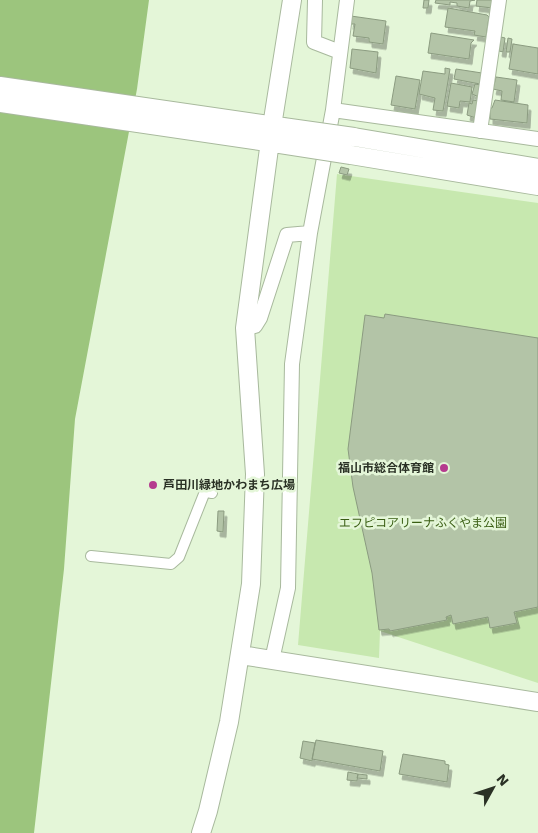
<svg xmlns="http://www.w3.org/2000/svg" width="538" height="833" font-family="'Work Sans','Noto Sans JP',sans-serif">
  <defs>
    <filter id="shadow"><feDropShadow dx="3" dy="5.5" stdDeviation="0" flood-color="#0004"/></filter>
  </defs>
  <rect width="100%" height="100%" fill="#e4f6d8"/>
  <!-- green -->
  <path fill="#c7e8af" d="M337,174L538,203V683L380,631L379,658L298,645Z"/>
  <!-- water -->
  <path fill="#9cc57d" d="M0,0H149L137,89L75,419L64,569L34,833H0Z"/>
  <!-- building -->
  <path fill="#b3c4a7" stroke="#8b9b80" filter="url(#shadow)" d="M424,0H429L428,8H423Z
    M436,0H475L470,1L469,8L457,6V3L450,2V5L435,3Z
    M477,0H493L492,8L476,6Z
    M448,8L487,15L489,17L486,37L474,35L475,31L445,27Z
    M351,16L386,21L383,44L369,42V38L353,36L355,24H350Z
    M431,33L474,40L471,43L469,59L428,53Z
    M501,37L505,38L503,52L499,51Z
    M508,38L512,39L510,52H506Z
    M513,44L538,48V74L509,69Z
    M352,49L378,52L376,73L350,68Z
    M445,68L450,69L443,111L433,110L435,98L419,94L423,71L445,74Z
    M456,69L482,73L480,84L454,79Z
    M396,76L420,80L415,109L391,105Z
    M496,77L517,80L514,102L501,100L502,91L493,89Z
    M451,83L472,87L470,102L460,101L459,108L447,106Z
    M475,84L481,85L479,97L472,94Z
    M473,100L479,101L476,118L467,115L469,103L472,104Z
    M495,100L528,105L527,123L490,119V108H492Z
    M341,167L349,169L347,175L339,173Z
    M385,314L538,338V607L514,612L517,623L490,628L488,617L453,624L451,615L446,617L447,620L390,631L389,629L379,630L372,573L353,487L348,449L365,315L384,318Z
    M218,511H224L223,532L217,531Z
    M316,740L383,751L380,771L312,759Z
    M303,741L315,743L312,761L300,758Z
    M403,754L445,761V764L449,765L447,782L399,774Z
    M348,772L358,774L357,781L347,780Z
    M358,774L367,775V779L357,778Z"/>
  <g fill="none" stroke-linecap="round" stroke-linejoin="round">
    <defs>
      <path id="pedestrian" d="M91,556L171,564L179,557L204,494L207,492L212,493"/>
      <path id="minor" d="M315,0L314,42L340,52
        M347,0L333,110L538,139
        M480,131L499,0
        M245,328L255,326L260,318L287,235L310,233
        M272,660L288,588L292,364L310,233L333,110"/>
      <path id="tertiary" d="M0,86L283,127
        M0,103L280,144
        M354,137L538,168
        M351,155L538,186
        M241,655L538,702
        M201,833L208,811L229,722L251,584L255,474L245,328L272,126L292,0"/>
    </defs>
    <!-- pedestrian casing -->
    <use href="#pedestrian" stroke="#a8b99d" stroke-width="12"/>
    <!-- minor casing -->
    <use href="#minor" stroke="#a8b99d" stroke-width="16"/>
    <!-- tertiary casing -->
    <use href="#tertiary" stroke="#a8b99d" stroke-width="20"/>
    <!-- pedestrian -->
    <use href="#pedestrian" stroke="#fff" stroke-width="10"/>
    <!-- minor -->
    <use href="#minor" stroke="#fff" stroke-width="14"/>
    <!-- tertiary -->
    <use href="#tertiary" stroke="#fff" stroke-width="18"/>
    <defs>
      <path id="tertiary-bridge" d="M283,127L354,137
        M280,144L351,155"/>
    </defs>
    <!-- tertiary-bridge casing -->
    <use href="#tertiary-bridge" stroke="#a8b99d" stroke-width="20" stroke-linecap="butt"/>
    <!-- tertiary-bridge -->
    <use href="#tertiary-bridge" stroke="#fff" stroke-width="18"/>
  </g>
  <!-- markers -->
  <g fill="#b53b8e" stroke="#e4f6d8" stroke-width="2">
    <circle cx="444" cy="468" r="5"/>
    <circle cx="153" cy="485" r="5"/>
  </g>
  <g text-anchor="middle" dominant-baseline="central" stroke-width="5" stroke-linejoin="round" paint-order="stroke">
    <!-- poi labels -->
    <g font-size="12" font-weight="bold" fill="#2a3125" stroke="#e4f6d8" text-anchor="end">
      <text x="434" y="468">福山市総合体育館</text>
      <text x="163" y="485" text-anchor="start">芦田川緑地かわまち広場</text>
    </g>
    <!-- park labels -->
    <g font-size="12" fill="#395e13" stroke="#e4f6d8">
      <text x="423" y="523">エフピコアリーナふくやま公園</text>
    </g>
  </g>
  <!-- north arrow -->
  <g transform="translate(493 788) rotate(50)" stroke="#e4f6d8" stroke-width="4" paint-order="stroke">
  <path d="M0-4L9 19L0 12L-9 19Z" fill="#2a3125"/>
  <text y="-8" font-size="14" font-weight="bold" text-anchor="middle" fill="#2a3125">N</text>
  </g>
</svg>
